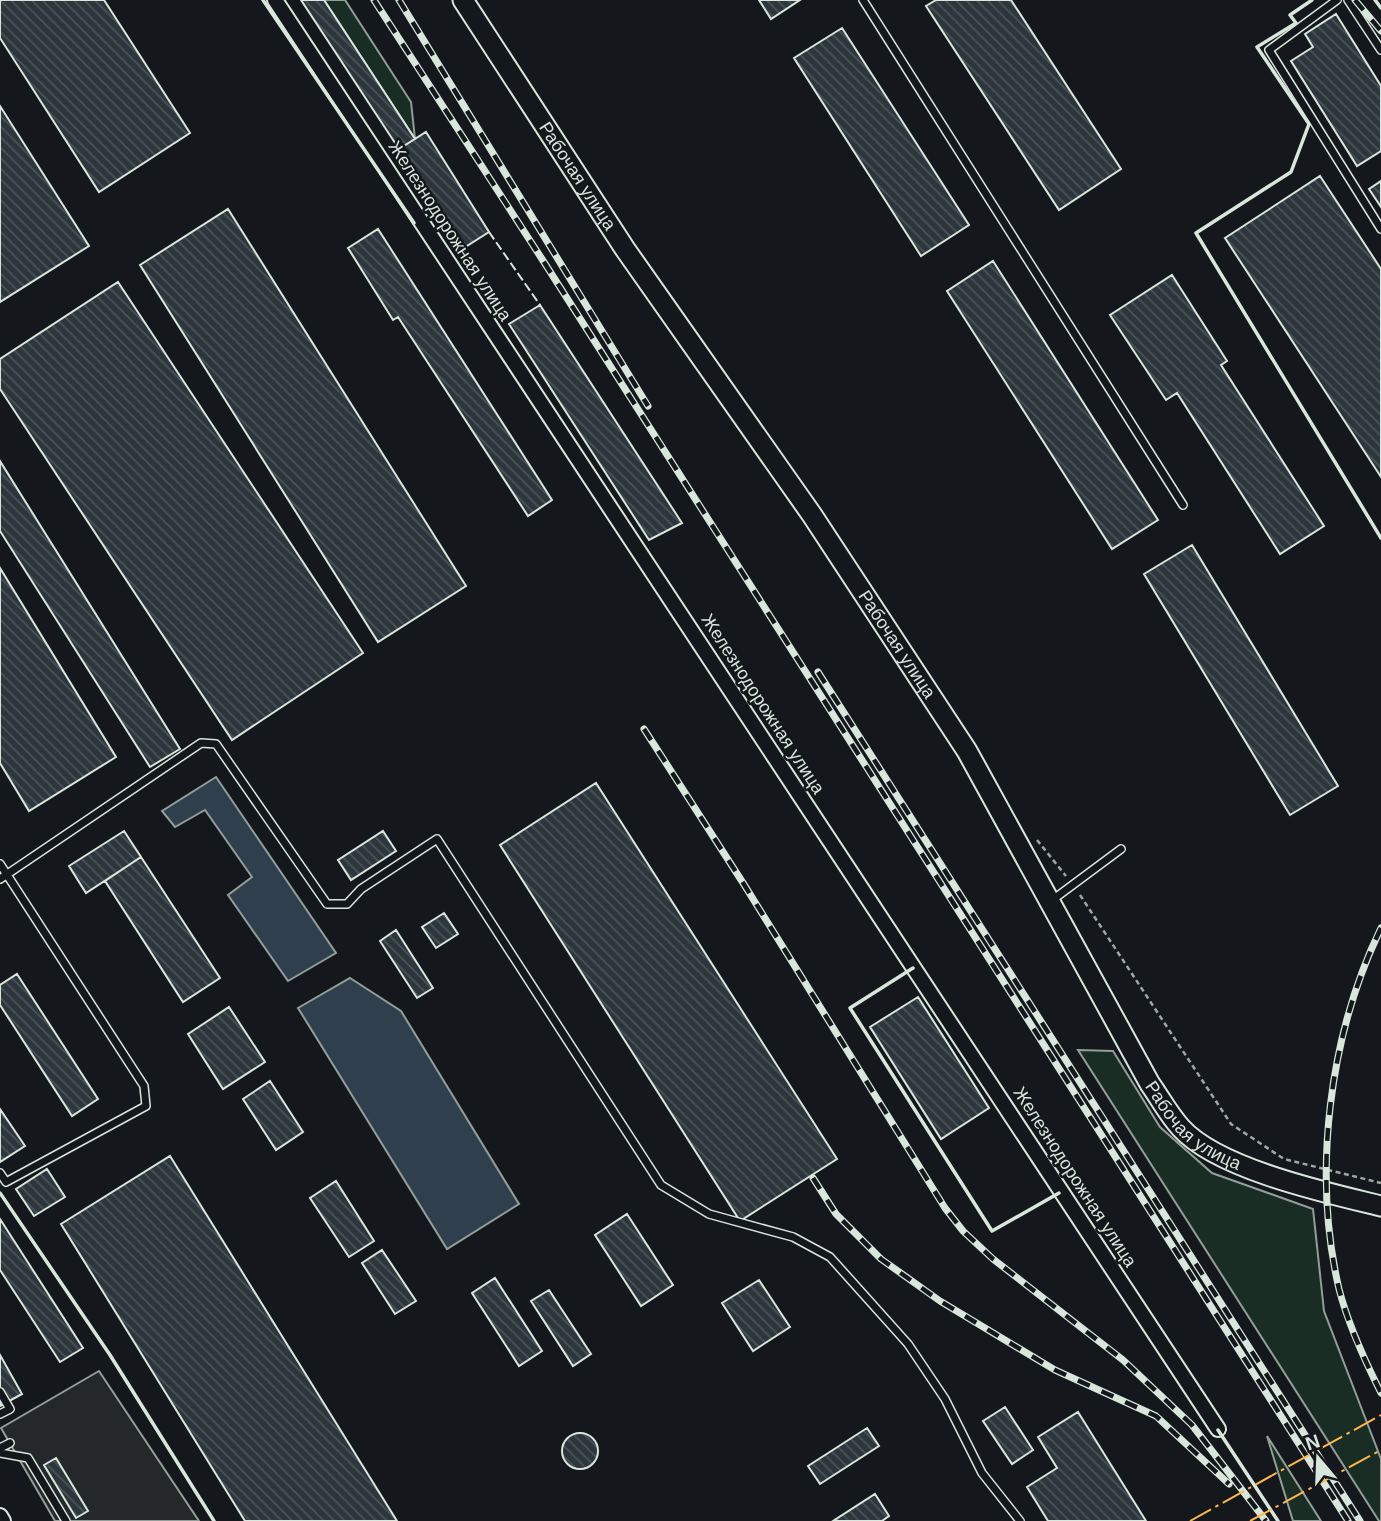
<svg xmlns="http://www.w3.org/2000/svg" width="1381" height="1521" font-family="Arial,sans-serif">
  <defs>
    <pattern id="building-back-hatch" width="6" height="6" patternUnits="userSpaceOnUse" patternTransform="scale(1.75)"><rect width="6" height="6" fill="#2c363c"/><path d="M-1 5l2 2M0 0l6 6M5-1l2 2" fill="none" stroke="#4a5358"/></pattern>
  </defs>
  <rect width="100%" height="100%" fill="#14181c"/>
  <!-- green -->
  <path fill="#1a2d24" stroke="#939e99" stroke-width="2" d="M324,0H345L411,102L415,139Z
    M1078,1050L1113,1051L1160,1127L1212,1173L1313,1209L1324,1311L1381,1459V1521H1379Z
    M1267,1436L1321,1521H1293Z"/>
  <!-- parking -->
  <path fill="#24282b" stroke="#939e99" stroke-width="2" d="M99,1371L199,1521H55L1,1428Z"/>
  <!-- water -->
  <path fill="#2f3f4d" stroke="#939e99" stroke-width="2" d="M216,777L336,953L288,981L228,895L252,877L205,810L175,827L162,811Z
    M350,978L401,1011L519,1204L447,1249L298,1008Z"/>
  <!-- building -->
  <path fill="url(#building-back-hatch)" stroke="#d8e6dc" stroke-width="2" d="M0,0H104L190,133L99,192L0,38Z
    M301,0H324L415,139L399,149Z
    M759,0H800L771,19Z
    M936,0H1011L1121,169L1059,210L926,6Z
    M1336,14L1381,86V151L1357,166L1291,61L1313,47L1305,34Z
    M842,28L969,225L921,256L794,58Z
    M0,106L89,246L0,302Z
    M426,132L489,232L462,249L399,149Z
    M1320,176L1381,269V477L1225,238Z
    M1381,181V207L1369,189Z
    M228,209L466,586L378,642L140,265Z
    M378,229L552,500L528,516L398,317L393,320L348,248Z
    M993,261L1158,520L1112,549L947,291Z
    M1172,275L1227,361L1221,365L1324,526L1280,554L1177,393L1166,400L1110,315Z
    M118,282L363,653L232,740L0,389V359Z
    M540,305L682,523L649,540L509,324Z
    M0,461L180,749L150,767L0,531Z
    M1192,545L1338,786L1290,815L1144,574Z
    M0,568L116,757L29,811L0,763Z
    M596,783L837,1159L740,1221L500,845Z
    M124,831L141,857L86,893L69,866Z
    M383,831L396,851L351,880L338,860Z
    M141,857L220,978L183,1002L105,881Z
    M444,913L458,934L436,948L422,927Z
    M396,930L433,988L417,998L380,941Z
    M17,974L98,1099L72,1116L0,1005V985Z
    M918,997L989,1108L941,1139L870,1027Z
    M229,1007L265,1062L223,1089L188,1034Z
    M270,1081L303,1132L276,1150L243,1099Z
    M0,1109L25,1146L0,1162Z
    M170,1156L397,1521H245L61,1224Z
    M47,1169L65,1197L34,1216L16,1189Z
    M336,1181L374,1241L349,1257L310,1198Z
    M627,1214L673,1285L641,1306L595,1235Z
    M0,1219L83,1348L60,1362L0,1270Z
    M382,1250L416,1301L395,1314L362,1263Z
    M495,1278L542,1351L519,1366L472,1293Z
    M759,1280L790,1327L753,1351L722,1303Z
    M549,1290L591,1354L573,1366L531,1301Z
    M0,1355L22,1394L0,1406Z
    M1005,1407L1033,1450L1012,1464L983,1421Z
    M1078,1412L1146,1521H1048L1027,1487L1057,1468L1038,1437Z
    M867,1428L879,1446L820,1484L808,1466Z
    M562 1451a18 18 0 1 1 36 0a18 18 0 1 1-36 0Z
    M56,1458L88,1511L76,1518L44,1465Z
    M875,1494L889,1516L882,1521H833Z"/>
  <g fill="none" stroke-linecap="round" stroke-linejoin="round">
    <defs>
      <path id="lane" d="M863,0L1183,505
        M1337,0L1269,50L1381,229
        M1348,0L1381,50
        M0,864L144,1086L146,1106L6,1182L0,1173
        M0,879L201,743L216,744L327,904H347L361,889L437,839L661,1185L709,1214L793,1237L830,1257L908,1344L945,1399L982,1473L1020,1521
        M1051,901L1121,849
        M0,1392L10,1409L0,1414
        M0,1448L10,1443
        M0,1453L28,1458L66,1521"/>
      <path id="street" d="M275,0L1218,1429
        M0,1516L3,1521"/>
      <g id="secondary">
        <path id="s1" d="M463,0L625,249L812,515L967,751L1150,1084C1160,1098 1169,1115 1181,1128C1218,1169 1327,1193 1381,1206"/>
      </g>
    </defs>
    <!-- lane casing -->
    <use href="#lane" stroke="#d8e6dc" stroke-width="10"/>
    <!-- street casing -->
    <use href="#street" stroke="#d8e6dc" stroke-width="18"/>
    <!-- secondary casing -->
    <use href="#secondary" stroke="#d8e6dc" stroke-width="23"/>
    <!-- path -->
    <path stroke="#9da8a2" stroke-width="2.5" stroke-dasharray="5 3.5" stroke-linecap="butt" d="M1037,840L1066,876
      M1080,895L1231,1124L1284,1159L1381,1183"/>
    <!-- lane -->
    <use href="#lane" stroke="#14181c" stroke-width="7"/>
    <!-- street -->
    <use href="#street" stroke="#14181c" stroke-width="14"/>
    <!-- secondary -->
    <use href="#secondary" stroke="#14181c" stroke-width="19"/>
    <defs>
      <path id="rail" d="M374,0L542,259L1348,1521
        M399,0L648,406
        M1355,0L1381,31
        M818,672L1360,1521
        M644,729L745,886L945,1208L963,1231L993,1259L1123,1360L1192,1425L1266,1521
        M1381,928C1329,1035 1312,1173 1339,1289C1348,1324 1365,1361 1381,1393
        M813,1178L836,1214L881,1259L940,1301L1055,1370L1156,1416L1229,1484"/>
    </defs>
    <!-- rail casing -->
    <use href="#rail" stroke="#d8e6dc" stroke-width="7"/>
    <!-- rail -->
    <use href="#rail" stroke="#14181c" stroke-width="4.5" stroke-dasharray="13" stroke-linecap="butt"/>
    <!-- fence -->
    <path stroke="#d8e6dc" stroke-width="2" stroke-dasharray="9 3.5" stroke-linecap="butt" d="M489,232L540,305"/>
    <!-- wall -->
    <path stroke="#d8e6dc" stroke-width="3.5" d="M263,0L414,223
      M1312,0L1290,15L1296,23L1257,47L1309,124L1291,172L1196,233L1381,538
      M1375,0L1381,8
      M913,968L850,1008L992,1231L1059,1193
      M0,1193L110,1355L214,1521
      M1218,1430L1278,1521"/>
    <!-- power -->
    <path stroke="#ffb74d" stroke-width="2" stroke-dasharray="24 5 3.5 5" stroke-linecap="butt" d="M1190,1521L1381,1415
      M1250,1521L1381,1450"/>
  </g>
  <g text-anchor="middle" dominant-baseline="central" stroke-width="5" stroke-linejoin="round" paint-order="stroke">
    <!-- street labels -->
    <g font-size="18" fill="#d8e6dc" stroke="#14181c">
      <text stroke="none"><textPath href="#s1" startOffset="210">Рабочая улица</textPath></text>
      <text transform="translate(450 231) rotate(57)">Железнодорожная улица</text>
      <text stroke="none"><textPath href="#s1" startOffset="777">Рабочая улица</textPath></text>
      <text transform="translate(763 704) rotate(57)">Железнодорожная улица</text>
      <text stroke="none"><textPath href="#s1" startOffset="1346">Рабочая улица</textPath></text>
      <text transform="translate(1075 1177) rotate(57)">Железнодорожная улица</text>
    </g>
  </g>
  <!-- north arrow -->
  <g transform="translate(1318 1458) rotate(341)" stroke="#14181c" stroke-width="5" paint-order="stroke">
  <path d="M0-5L12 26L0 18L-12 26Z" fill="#d8e6dc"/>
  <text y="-10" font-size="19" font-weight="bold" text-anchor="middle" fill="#d8e6dc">N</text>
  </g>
</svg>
